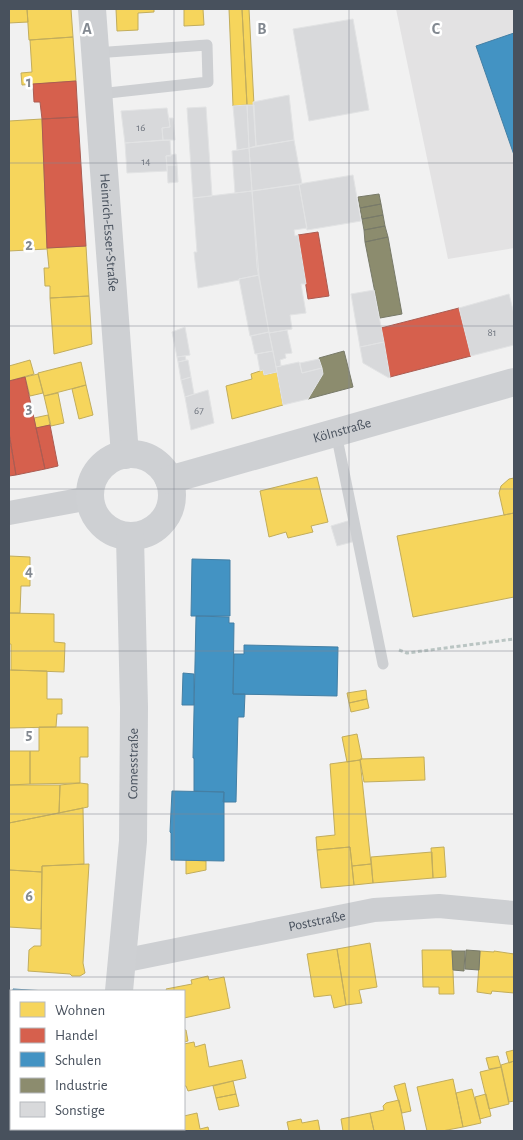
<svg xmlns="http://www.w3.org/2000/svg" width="523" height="1140" font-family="'Alegreya Sans',sans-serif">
  <rect width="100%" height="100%" fill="#f1f1f1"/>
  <!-- education -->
  <path fill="#e3e2e3" d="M396,9H514V248L448,259Z"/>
  <!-- homes -->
  <path fill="#f6d55c" stroke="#c2ad5c" d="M9,9H27L28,22L9,23Z
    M27,9H71L73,37L29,40Z
    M116,9H154V12L138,13V30L117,31Z
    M184,9H203L204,25L184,26Z
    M229,9H242L247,105L233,106Z
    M242,9H249L254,105H247Z
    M73,37L76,81L22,85L21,73L32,72L30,40Z
    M42,119L47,249L9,251V121Z
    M86,246L89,296L50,298V286H45L44,268H49L47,248Z
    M89,296L92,344L54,354L50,298Z
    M30,360L34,374L9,381V366Z
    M81,362L86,385L44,396L38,373Z
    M263,370L264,375L277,372L283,405L232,419L226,386L252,379L251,374Z
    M38,374L43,393L30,396L25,377Z
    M86,385L93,415L79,419L72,389Z
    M58,393L64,423L51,426L44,396Z
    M48,415L50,425L36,428L34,418Z
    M317,477L328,522L311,526L313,532L288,538L286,532L269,537L260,491Z
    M514,478V513L504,515L499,493L501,486L509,479Z
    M514,513V597L413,617L397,536Z
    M9,556L30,557V586H21L20,613H9Z
    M9,613L54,614V642L65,643L64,672L11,670V644H9Z
    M9,670L47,671V699H62V714H57L56,727L9,728Z
    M366,690L367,699L349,703L347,693Z
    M367,699L369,708L351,712L349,703Z
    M39,727H88V757H80V783L30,784V751H39Z
    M357,734L362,759L360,760L347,762L342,737Z
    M9,751H30V784L9,785Z
    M424,757L425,780L364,782L360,759Z
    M360,760L371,864L352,866L350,847L317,850L316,837L335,835L330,764Z
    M80,783L88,784V807L59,813L60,785Z
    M9,785H60L59,813L9,823Z
    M83,808L84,864L42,866V872L9,870V823Z
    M350,847L354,885L321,888L317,850Z
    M444,847L446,877L433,878L431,848Z
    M432,852L433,878L373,883L371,857Z
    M186,860L206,861V870L186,874Z
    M89,864L83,963L85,973L80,976H72L70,974L28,971L29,950L34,946H41L42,866Z
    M371,864L373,883L354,885L352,866Z
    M9,870L42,872L41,929L9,927Z
    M370,943L377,987L359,990L362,1003L346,1005L337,949Z
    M337,949L346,1005L334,1008L331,995L314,997L307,954Z
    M422,950H452L454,994H439V987H423Z
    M480,951L494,952V951L514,954V993L492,991L491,994L477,992Z
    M208,976L209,980L224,977L230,1008L184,1018V991H167L166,989L192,984L191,980Z
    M184,1030H186L188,1041L184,1042Z
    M194,1042L195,1047L205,1044L209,1067L242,1060L246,1078L188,1091L186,1086H184V1044Z
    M514,1050V1061L509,1063L506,1052Z
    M498,1056L501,1067L489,1069L486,1058Z
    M514,1061V1101L509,1102L501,1065Z
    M501,1067L509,1104L489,1109L480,1072Z
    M453,1079L463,1127L442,1131H427L417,1087Z
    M233,1081L236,1094L216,1098L213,1086Z
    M405,1083L411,1111L402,1113L394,1086Z
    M472,1089L481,1123L463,1127L456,1093Z
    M236,1094L239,1106L219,1110L216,1098Z
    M486,1094L491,1116L480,1119L475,1097Z
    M399,1100L405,1131H374L370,1113L384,1110L383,1106L386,1103Z
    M197,1113L200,1129L208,1127L209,1131H153L152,1129H184V1116Z
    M370,1113L374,1131H343L341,1119Z
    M301,1119L302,1123L318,1120L320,1131H289L287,1122Z"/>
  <!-- shops -->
  <path fill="#d6604d" stroke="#ab5c52" d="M76,81L78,117L42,119L40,102H34L33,84Z
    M78,117L86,246L47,248L42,119Z
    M318,232L329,296L308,299L298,235Z
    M459,308L471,356L390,377L381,328Z
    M25,377L45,469L16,475L9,432V381Z
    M50,425L58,466L45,469L36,428Z
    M9,434L16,475L9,476Z"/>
  <!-- schools -->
  <path fill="#4393c3" stroke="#447fa4" d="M514,33V155L476,46Z
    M192,559L230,560V616H191Z
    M196,616L229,617V623H234L233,694H245L244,717H238L236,802H223L224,792L194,791V758H193Z
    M244,645L338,647L337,696L233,694L234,654H244Z
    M183,673L194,674V705H182Z
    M172,791L224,792V861L171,860V833L170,832Z
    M13,989L47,991H13Z
    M11,1020V1085H9Z"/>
  <!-- industry -->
  <path fill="#8c8c6e" stroke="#787a69" d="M379,194L381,204L360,208L358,197Z
    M381,204L383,215L362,219L360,208Z
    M383,215L385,226L364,230L362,219Z
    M385,226L388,237L365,242L364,230Z
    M388,237L402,314L380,318L365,242Z
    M344,351L353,387L308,399L323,374L319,358Z
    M466,950L480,951L479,970L465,969Z
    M452,951H465L464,971L453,970Z"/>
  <!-- building -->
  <path fill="#d8d9db" stroke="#e2e3e4" d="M353,19L369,110L309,121L293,29Z
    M289,95L294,140L256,146L253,102Z
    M247,105L249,148L237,150L233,106Z
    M247,105H254L256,146L249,148Z
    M206,107L212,196L193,198L187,108Z
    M167,108L170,127L162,128L163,140L125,143L121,111Z
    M169,118H173L175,140H163L162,128L170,127Z
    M170,140L171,156H166L167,171L127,173L125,143Z
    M294,140L302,184L252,191L249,148Z
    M249,148L252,191L235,193L232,151Z
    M176,154L177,165H167L166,156Z
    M167,165H177L178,182L168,183Z
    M353,175L361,221L307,230L299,184Z
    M299,184L307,228L294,230L295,236L298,235L306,284H301L306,313L290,315L292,329L269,333L257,267L252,191Z
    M252,191L259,275L239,279V280L198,288L194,252H197L193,198Z
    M259,275L269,332L250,336L239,279Z
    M374,290L384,342L360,347L351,294Z
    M509,294L514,314V345L471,356L459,308Z
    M185,327L190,355L177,357L172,332Z
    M287,330L292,353L285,354L286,358L280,360L281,366L276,367L269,333Z
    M269,332L273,351L255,354L251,336Z
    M384,342L390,377L389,378L363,363L360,347Z
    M273,351L277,372L264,375L263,370L260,371L257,354Z
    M185,356L186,360L178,362L177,357Z
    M319,359L322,368L302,373L300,363Z
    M188,360L191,377L181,380L178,362Z
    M299,362L302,373L322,368L323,374L308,399L283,405L276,367Z
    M191,377L194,394L185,397L181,380Z
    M208,390L214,423L191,430L185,397Z
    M351,520L356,541L337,546L331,526Z"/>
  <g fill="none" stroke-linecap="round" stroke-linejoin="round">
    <!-- path -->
    <path stroke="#bac5c3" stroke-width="3" stroke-dasharray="4 2.5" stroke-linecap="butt" d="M399,650L407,653L514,639"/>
    <!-- lane -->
    <path stroke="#cdcfd2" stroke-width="11" d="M95,53L207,45L208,82L99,94
      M336,433L383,664"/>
    <!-- street -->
    <g stroke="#cdcfd2" stroke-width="24">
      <path d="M9,513L90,498"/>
      <path id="s1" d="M122,961L374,910L439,906L514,913"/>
    </g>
    <!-- secondary -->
    <g stroke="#ced0d3" stroke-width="28">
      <path id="s2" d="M92,9L125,455"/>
      <circle cx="131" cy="495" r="41"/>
      <path id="s3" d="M169,480L514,382"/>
      <path id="s4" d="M119,991L133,841L134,707L130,537"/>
      <path d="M91,1131L92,1129"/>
    </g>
  </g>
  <!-- grid -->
  <path fill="none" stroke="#838991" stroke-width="1" stroke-opacity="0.55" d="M174,9V991M349,9V1131M9,163H514M9,326H514M9,489H514M9,651H514M9,814H514M9,977H514M174,1129V1131"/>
  <g text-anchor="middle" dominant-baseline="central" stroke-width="5" stroke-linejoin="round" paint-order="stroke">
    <!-- number labels -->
    <g font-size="11" fill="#6e747e">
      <text x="141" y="127">16</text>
      <text x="146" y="161">14</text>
      <text x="492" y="332">81</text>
      <text x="199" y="410">67</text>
    </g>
    <!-- street labels -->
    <g font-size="14" fill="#48515d" stroke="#fff">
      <text stroke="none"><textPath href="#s2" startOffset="224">Heinrich-Esser-Straße</textPath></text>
      <text stroke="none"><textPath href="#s3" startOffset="180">Kölnstraße</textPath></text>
      <text stroke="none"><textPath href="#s4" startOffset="228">Comesstraße</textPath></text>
      <text stroke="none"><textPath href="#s1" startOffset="199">Poststraße</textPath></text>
    </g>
  </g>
  <g font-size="16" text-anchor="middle" font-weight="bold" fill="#838991" stroke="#fff" stroke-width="5" stroke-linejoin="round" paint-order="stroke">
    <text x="87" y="34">A</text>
    <text x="262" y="34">B</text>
    <text x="436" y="34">C</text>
    <text x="29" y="87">1</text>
    <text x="29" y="250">2</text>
    <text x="29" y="413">3</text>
    <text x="29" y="576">4</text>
    <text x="29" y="739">5</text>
    <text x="29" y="901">6</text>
  </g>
  <!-- border -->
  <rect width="523" height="1140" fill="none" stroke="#48515d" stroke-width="20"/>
  <!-- legend -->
  <rect x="10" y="990" width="175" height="140" fill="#ffffff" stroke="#b6b9be"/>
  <rect x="20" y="1002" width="25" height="15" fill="#f6d55c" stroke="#b6b9be"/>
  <text x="55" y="1015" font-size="15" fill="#48515d">Wohnen</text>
  <rect x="20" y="1028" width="25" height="15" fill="#d6604d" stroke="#b6b9be"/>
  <text x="55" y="1040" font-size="15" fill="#48515d">Handel</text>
  <rect x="20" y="1052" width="25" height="15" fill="#4393c3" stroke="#b6b9be"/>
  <text x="55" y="1065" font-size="15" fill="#48515d">Schulen</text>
  <rect x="20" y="1078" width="25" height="15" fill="#8c8c6e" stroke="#b6b9be"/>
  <text x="55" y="1090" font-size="15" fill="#48515d">Industrie</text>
  <rect x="20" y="1102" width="25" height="15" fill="#d8d9db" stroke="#b6b9be"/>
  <text x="55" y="1115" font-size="15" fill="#48515d">Sonstige</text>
</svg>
